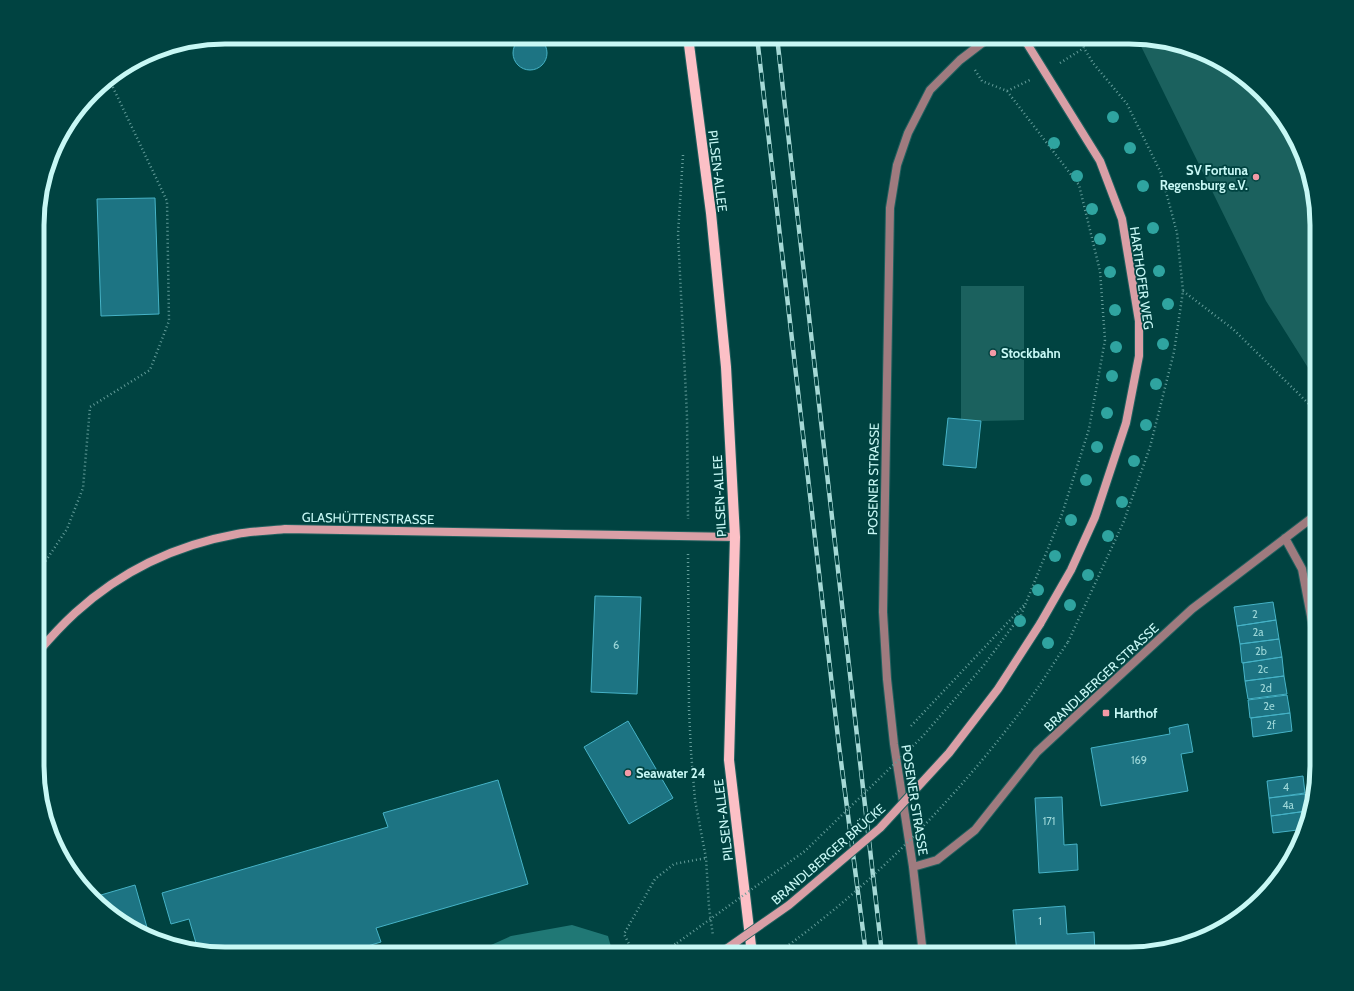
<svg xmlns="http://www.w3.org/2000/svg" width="1354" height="991" font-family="Cabin,sans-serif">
  <rect width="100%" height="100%" fill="#004341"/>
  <!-- green -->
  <path fill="#1b615e" d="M1143,38L1190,47L1244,76L1298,141L1317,213V382L1266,301L1138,40Z
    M961,286H1024V420L981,421L961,419Z"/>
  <!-- forest -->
  <path fill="#207875" d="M572,925L608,936L613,954H471L511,936Z"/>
  <!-- building -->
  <path fill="#1d7483" stroke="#46b3c7" d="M513 53a17 17 0 1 1 34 0a17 17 0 1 1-34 0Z
    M155,198L159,314L101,316L97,199Z
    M948,418L981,421L976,468L943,465Z
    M595,596L641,597L637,694L591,692Z
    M1273,602L1276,620L1237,626L1234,607Z
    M1276,620L1279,639L1240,644L1237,626Z
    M1279,639L1282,657L1242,663L1240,644Z
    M1282,657L1284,676L1245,681L1243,663Z
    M1284,676L1287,694L1248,699L1245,681Z
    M1287,695L1290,713L1250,718L1248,700Z
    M1290,713L1292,731L1253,737L1251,718Z
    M628,721L673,798L629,824L584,747Z
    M1188,724L1193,752L1181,754L1188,791L1101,806L1091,748L1170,734L1169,728Z
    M1303,776L1305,793L1269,798L1267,781Z
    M498,780L528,884L376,928L381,942L341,954H213L198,950L189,919L171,924L162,893L388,827L383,813Z
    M1305,794L1307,811L1271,816L1269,798Z
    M1062,797L1064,845L1077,844L1078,870L1039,873L1035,798Z
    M1307,811L1308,820L1306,829L1273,833L1271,816Z
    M135,885L150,938L110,915L94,897Z
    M1065,906L1067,934L1094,932L1095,952L1051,954V951L1017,954L1013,910Z"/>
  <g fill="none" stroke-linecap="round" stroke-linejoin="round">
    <defs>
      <path id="street" d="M1285,538L1302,569L1317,648
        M913,867L937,860L975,830L1037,752L1093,700L1192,609L1317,514
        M923,954L913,867L894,744L887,679L883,612L890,208L897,165L908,133L930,90L960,60L990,37"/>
      <path id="secondary" d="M1023,37L1100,161L1122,219L1139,321V356L1126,423L1095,517L1071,570L1040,624
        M39,651C50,638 62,625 75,613C120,572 176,545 237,534C252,531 269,531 285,529L735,537"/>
      <path id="primary" d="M688,37L711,213L726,367L735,537L729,760L752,954"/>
    </defs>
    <!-- street casing -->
    <use href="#street" stroke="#20605e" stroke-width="10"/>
    <!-- secondary casing -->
    <use href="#secondary" stroke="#20605e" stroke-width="10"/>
    <!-- primary casing -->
    <use href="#primary" stroke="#20605e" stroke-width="12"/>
    <!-- path -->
    <path stroke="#639d9a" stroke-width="2.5" stroke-dasharray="1 3" stroke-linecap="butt" d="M1060,63L1084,48
      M975,70L982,81L1007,91L1079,185L1100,271L1105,340L1089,429L1062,514L1021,615
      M1007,91L1030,80
      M683,155L678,234L687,416L688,519
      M1183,291L1233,329L1317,412
      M688,554L689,710L691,752L695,800L706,858L709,907L713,936
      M39,571L67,529L83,488L90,407L150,370L169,321L167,201L109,79
      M1068,642L1124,521L1150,447L1174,352L1183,291L1177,233L1161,173L1127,104L1093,63L1084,48L1082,37
      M911,726L1025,604
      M634,954L624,934L655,879L674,864L706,858
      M657,954L677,943"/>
    <!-- street -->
    <use href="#street" stroke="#9f7b7f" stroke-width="8"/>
    <!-- secondary -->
    <use href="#secondary" stroke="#d99fa6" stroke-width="8"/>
    <!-- primary -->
    <use href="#primary" stroke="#fcc0c6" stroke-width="10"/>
    <defs>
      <path id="rail" d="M757,37L839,746L866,954
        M777,37L882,954"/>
    </defs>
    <!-- rail casing -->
    <use href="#rail" stroke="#a5d9d6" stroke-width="4.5"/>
    <!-- rail -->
    <use href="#rail" stroke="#004341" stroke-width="3" stroke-dasharray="9" stroke-linecap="butt"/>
    <defs>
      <path id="secondary-bridge" d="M719,954L789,905L880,828L949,753L998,689L1040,624"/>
    </defs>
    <!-- secondary-bridge casing -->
    <use href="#secondary-bridge" stroke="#20605e" stroke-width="10" stroke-linecap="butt"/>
    <!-- path-bridge -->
    <path stroke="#639d9a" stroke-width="2.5" stroke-dasharray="1 3" stroke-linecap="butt" d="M677,943L805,851L923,736L984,665L1021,615
      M776,954C874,885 956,798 1027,703C1042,683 1054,662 1068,642"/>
    <!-- secondary-bridge -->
    <use href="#secondary-bridge" stroke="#d99fa6" stroke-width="8"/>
  </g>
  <!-- trees -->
  <g fill="#2fa4a0">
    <circle cx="1113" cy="117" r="6"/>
    <circle cx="1054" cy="143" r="6"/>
    <circle cx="1130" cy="148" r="6"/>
    <circle cx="1077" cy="176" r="6"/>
    <circle cx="1143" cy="186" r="6"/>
    <circle cx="1092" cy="209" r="6"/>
    <circle cx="1153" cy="228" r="6"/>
    <circle cx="1100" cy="239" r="6"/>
    <circle cx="1159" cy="271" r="6"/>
    <circle cx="1110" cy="272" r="6"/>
    <circle cx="1168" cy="304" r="6"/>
    <circle cx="1115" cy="310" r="6"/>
    <circle cx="1163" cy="344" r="6"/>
    <circle cx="1116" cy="347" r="6"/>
    <circle cx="1112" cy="376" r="6"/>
    <circle cx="1156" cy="384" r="6"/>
    <circle cx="1107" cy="413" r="6"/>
    <circle cx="1146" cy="425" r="6"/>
    <circle cx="1097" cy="447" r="6"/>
    <circle cx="1134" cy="461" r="6"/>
    <circle cx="1086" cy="480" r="6"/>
    <circle cx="1122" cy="502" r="6"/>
    <circle cx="1071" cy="520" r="6"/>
    <circle cx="1108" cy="536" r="6"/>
    <circle cx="1055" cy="556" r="6"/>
    <circle cx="1088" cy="575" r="6"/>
    <circle cx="1038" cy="590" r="6"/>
    <circle cx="1070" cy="605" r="6"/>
    <circle cx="1020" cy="621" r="6"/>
    <circle cx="1048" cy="643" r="6"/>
  </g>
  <!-- markers -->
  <g fill="#f49aa6" stroke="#004341" stroke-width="1.5">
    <circle cx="1256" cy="177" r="4"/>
    <circle cx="993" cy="353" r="4"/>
    <rect x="1102" y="709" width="8" height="8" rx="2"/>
    <circle cx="628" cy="773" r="4"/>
  </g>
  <g text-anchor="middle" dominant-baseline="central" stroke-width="3.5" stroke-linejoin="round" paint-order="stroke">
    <!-- number labels -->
    <g font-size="11" fill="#9cd7d8">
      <text x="1255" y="614">2</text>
      <text x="1258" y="632">2a</text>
      <text x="616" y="645">6</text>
      <text x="1261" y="651">2b</text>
      <text x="1263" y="669">2c</text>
      <text x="1266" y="688">2d</text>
      <text x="1269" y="706">2e</text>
      <text x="1271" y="725">2f</text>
      <text x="1139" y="760">169</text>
      <text x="1286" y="787">4</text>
      <text x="1288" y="805">4a</text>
      <text x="1049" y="821">171</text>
      <text x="1040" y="921">1</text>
    </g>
    <!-- poi labels -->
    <g font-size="13" font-weight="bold" fill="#c7f8f5" stroke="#004341" text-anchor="start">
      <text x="1248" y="170" text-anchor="end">SV Fortuna<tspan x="1248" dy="15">Regensburg e.V.</tspan></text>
      <text x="1001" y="353">Stockbahn</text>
      <text x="1114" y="713">Harthof</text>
      <text x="636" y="773">Seawater 24</text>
    </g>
    <!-- street labels -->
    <g font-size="13" fill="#c7f8f5" stroke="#004341">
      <text transform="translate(718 171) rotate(83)">PILSEN-ALLEE</text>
      <text transform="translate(1142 278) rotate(82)">HARTHOFER WEG</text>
      <text transform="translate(873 479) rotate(-89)">POSENER STRASSE</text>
      <text transform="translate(719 496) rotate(-93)">PILSEN-ALLEE</text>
      <text transform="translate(368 518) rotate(1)">GLASHÜTTENSTRASSE</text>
      <text transform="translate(1101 677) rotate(-43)">BRANDLBERGER STRASSE</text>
      <text transform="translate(915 800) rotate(81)">POSENER STRASSE</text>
      <text transform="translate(723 820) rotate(-97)">PILSEN-ALLEE</text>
      <text transform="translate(828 854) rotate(-41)">BRANDLBERGER BRÜCKE</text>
    </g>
  </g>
  <!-- crop -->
  <path d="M0 0H1354V991H0ZM225 44H1129A181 181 0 0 1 1310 225V766A181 181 0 0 1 1129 947H225A181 181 0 0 1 44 766V225A181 181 0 0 1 225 44Z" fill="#004341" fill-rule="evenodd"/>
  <path fill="none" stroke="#c7f8f5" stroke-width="5" d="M225 44H1129A181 181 0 0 1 1310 225V766A181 181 0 0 1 1129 947H225A181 181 0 0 1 44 766V225A181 181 0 0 1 225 44Z"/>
</svg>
